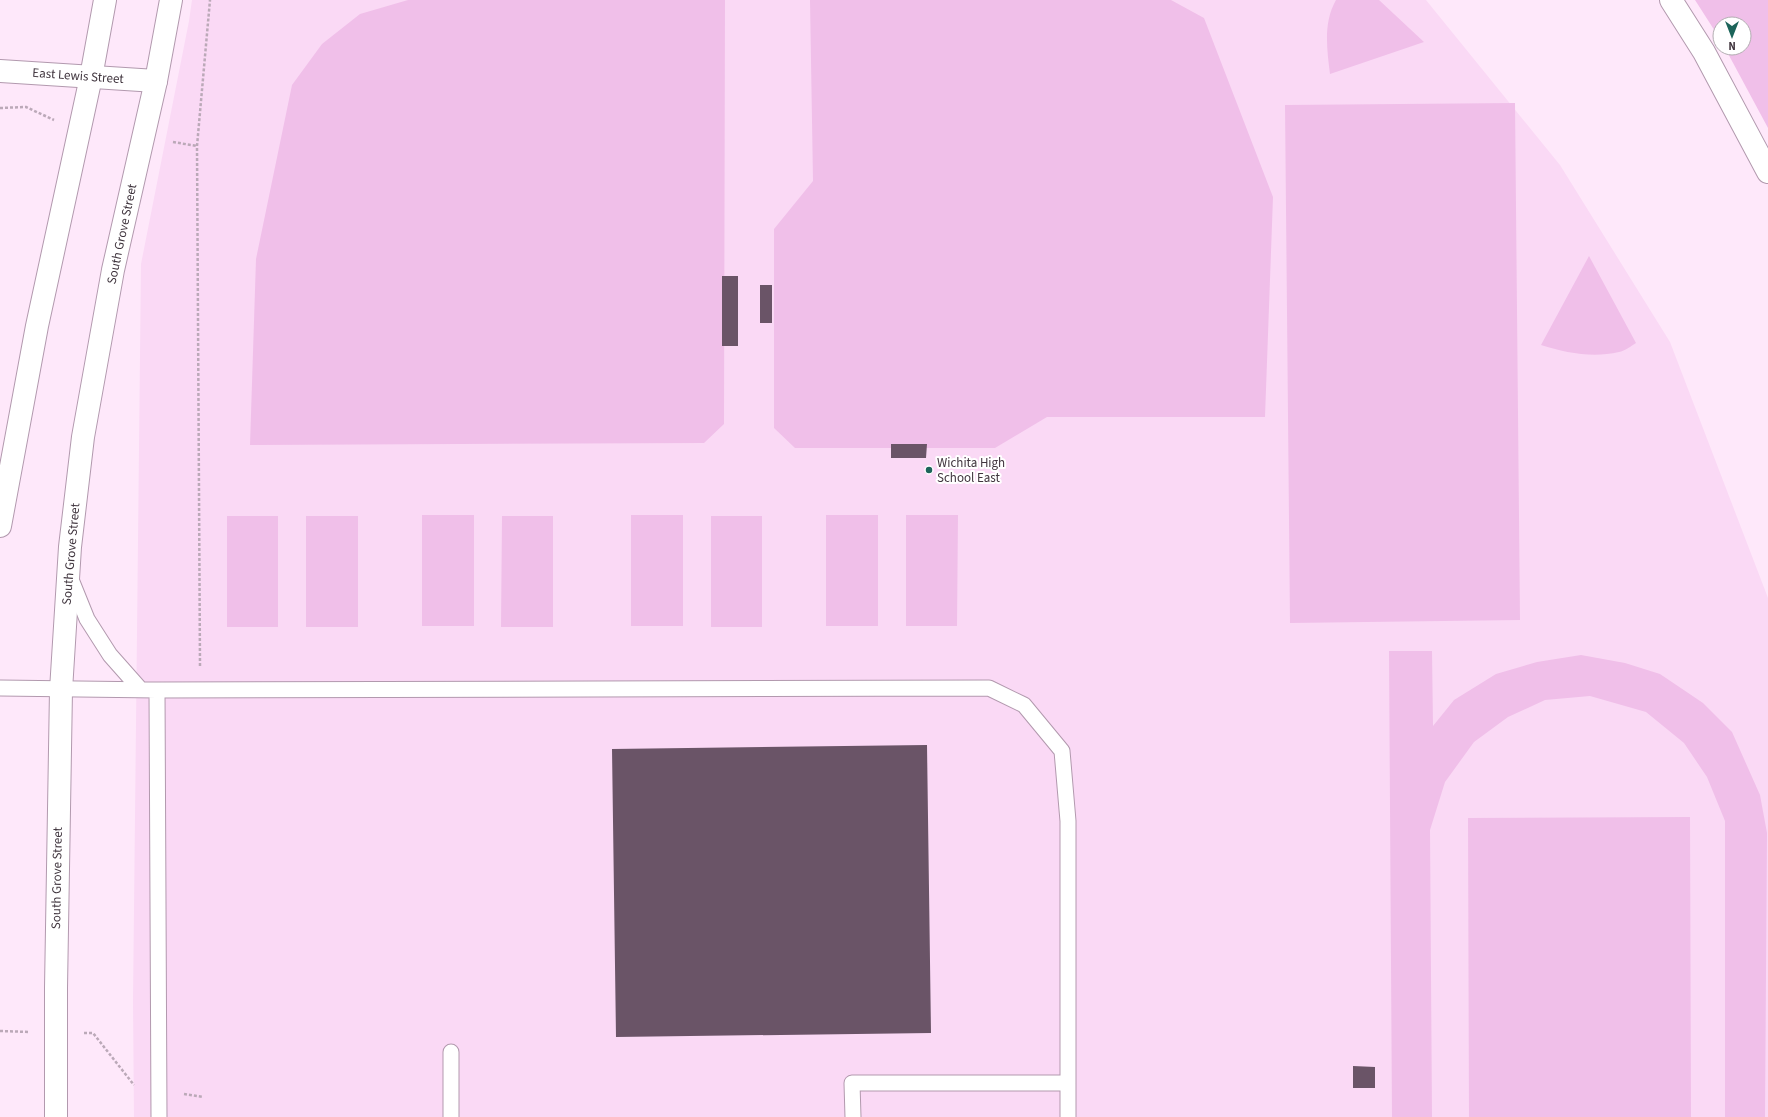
<svg xmlns="http://www.w3.org/2000/svg" width="1768" height="1117" font-family="'Source Sans 3',sans-serif">
  <rect width="100%" height="100%" fill="#fee8fa"/>
  <!-- built -->
  <path fill="#fad9f5" d="M192,0H1426L1560,165L1670,342L1768,598V1117H134L133,1001L141,264L189,21Z"/>
  <!-- green -->
  <path fill="#f0bfe9" d="M408,0H725L724,424L704,443L250,445L256,259L292,85L322,44L360,14Z
    M810,0H1171L1204,18L1273,197L1265,417H1047L995,448H795L774,428V229L813,181Z
    M1336,0H1379L1424,42L1330,74C1327,49 1323,23 1336,0Z
    M1695,0H1768V128L1725,48H1744V24H1720V39Z
    M1515,103L1520,620L1290,623L1285,105Z
    M1589,256L1636,343C1631,346 1625,351 1619,352C1593,358 1566,353 1541,345Z
    M422,515H474V626H422Z
    M631,515H683V626H631Z
    M826,515H878V626H826Z
    M906,515H958L957,626H906Z
    M227,516H278V627H227Z
    M306,516H358V627H306Z
    M502,516H553V627H501Z
    M711,516H762V627H711Z
    M1389,651H1432L1433,726L1454,700L1496,674L1537,662L1581,655L1625,663L1660,674L1703,703L1732,732L1760,795L1767,833L1765,1117H1725V821L1707,777L1684,743L1646,712L1590,696L1545,700L1508,717L1474,742L1445,782L1430,830L1432,1117H1392Z
    M1690,817L1691,1117H1469L1468,818Z"/>
  <!-- building -->
  <path fill="#6a5467" d="M722,276H738V346H722Z
    M760,285H772V323H760Z
    M891,444H927L926,458H891Z
    M927,745L931,1033L616,1037L612,749Z
    M1353,1066L1375,1067V1088H1353Z"/>
  <g fill="none" stroke-linecap="round" stroke-linejoin="round">
    <defs>
      <path id="lane" d="M70,577L87,619L110,655L141,690
        M0,688L157,690L989,688L1024,705L1062,751L1068,821V1117
        M157,690L159,1117
        M451,1052V1117
        M853,1117L852,1083H1068"/>
      <path id="street" d="M0,71L156,81"/>
      <path id="secondary" d="M0,526L37,326L91,77L105,0
        M56,1117V988L61,690L70,547L83,437L113,270L156,81L171,0"/>
      <path id="highway" d="M1671,0L1704,52L1768,172"/>
    </defs>
    <!-- lane casing -->
    <use href="#lane" stroke="#b299ae" stroke-width="17"/>
    <!-- street casing -->
    <use href="#street" stroke="#b299ae" stroke-width="24"/>
    <!-- secondary casing -->
    <use href="#secondary" stroke="#b299ae" stroke-width="24"/>
    <!-- highway casing -->
    <use href="#highway" stroke="#b299ae" stroke-width="24"/>
    <!-- path -->
    <path stroke="#bba9b8" stroke-width="2.5" stroke-dasharray="3 2" stroke-linecap="butt" d="M0,108L26,107L54,120
      M173,142L197,146
      M200,666L197,146L210,0
      M0,1031L29,1032
      M84,1033H93L134,1085
      M184,1094L203,1097"/>
    <!-- lane -->
    <use href="#lane" stroke="#fff" stroke-width="15"/>
    <!-- street -->
    <use href="#street" stroke="#fff" stroke-width="22"/>
    <!-- secondary -->
    <use href="#secondary" stroke="#fff" stroke-width="22"/>
    <!-- highway -->
    <use href="#highway" stroke="#fff" stroke-width="22"/>
  </g>
  <!-- markers -->
  <circle fill="#1c645a" stroke="#fff" stroke-width="1.5" cx="929" cy="470" r="4"/>
  <g text-anchor="middle" dominant-baseline="central" stroke-width="4" stroke-linejoin="round" paint-order="stroke">
    <!-- street labels -->
    <g font-size="13" fill="#40353e" stroke="#fff">
      <text transform="translate(78 76) rotate(4)">East Lewis Street</text>
      <text transform="translate(122 234) rotate(-78)">South Grove Street</text>
      <text transform="translate(71 554) rotate(-85)">South Grove Street</text>
      <text transform="translate(57 878) rotate(-89)">South Grove Street</text>
    </g>
    <!-- poi labels -->
    <g font-size="13" fill="#40353e" stroke="#fff" text-anchor="start">
      <text x="937" y="463">Wichita High<tspan x="937" dy="15">School East</tspan></text>
    </g>
  </g>
  <!-- north arrow -->
  <g transform="translate(1732 36) rotate(180)"><circle r="19" fill="#ffffff" stroke="#b3aeb2"/>
  <path d="M0-3L7 15L0 10L-7 15Z" fill="#1c645a"/>
  <text y="-6" font-size="11" font-weight="bold" text-anchor="middle" fill="#40353e">N</text>
  </g>
</svg>
